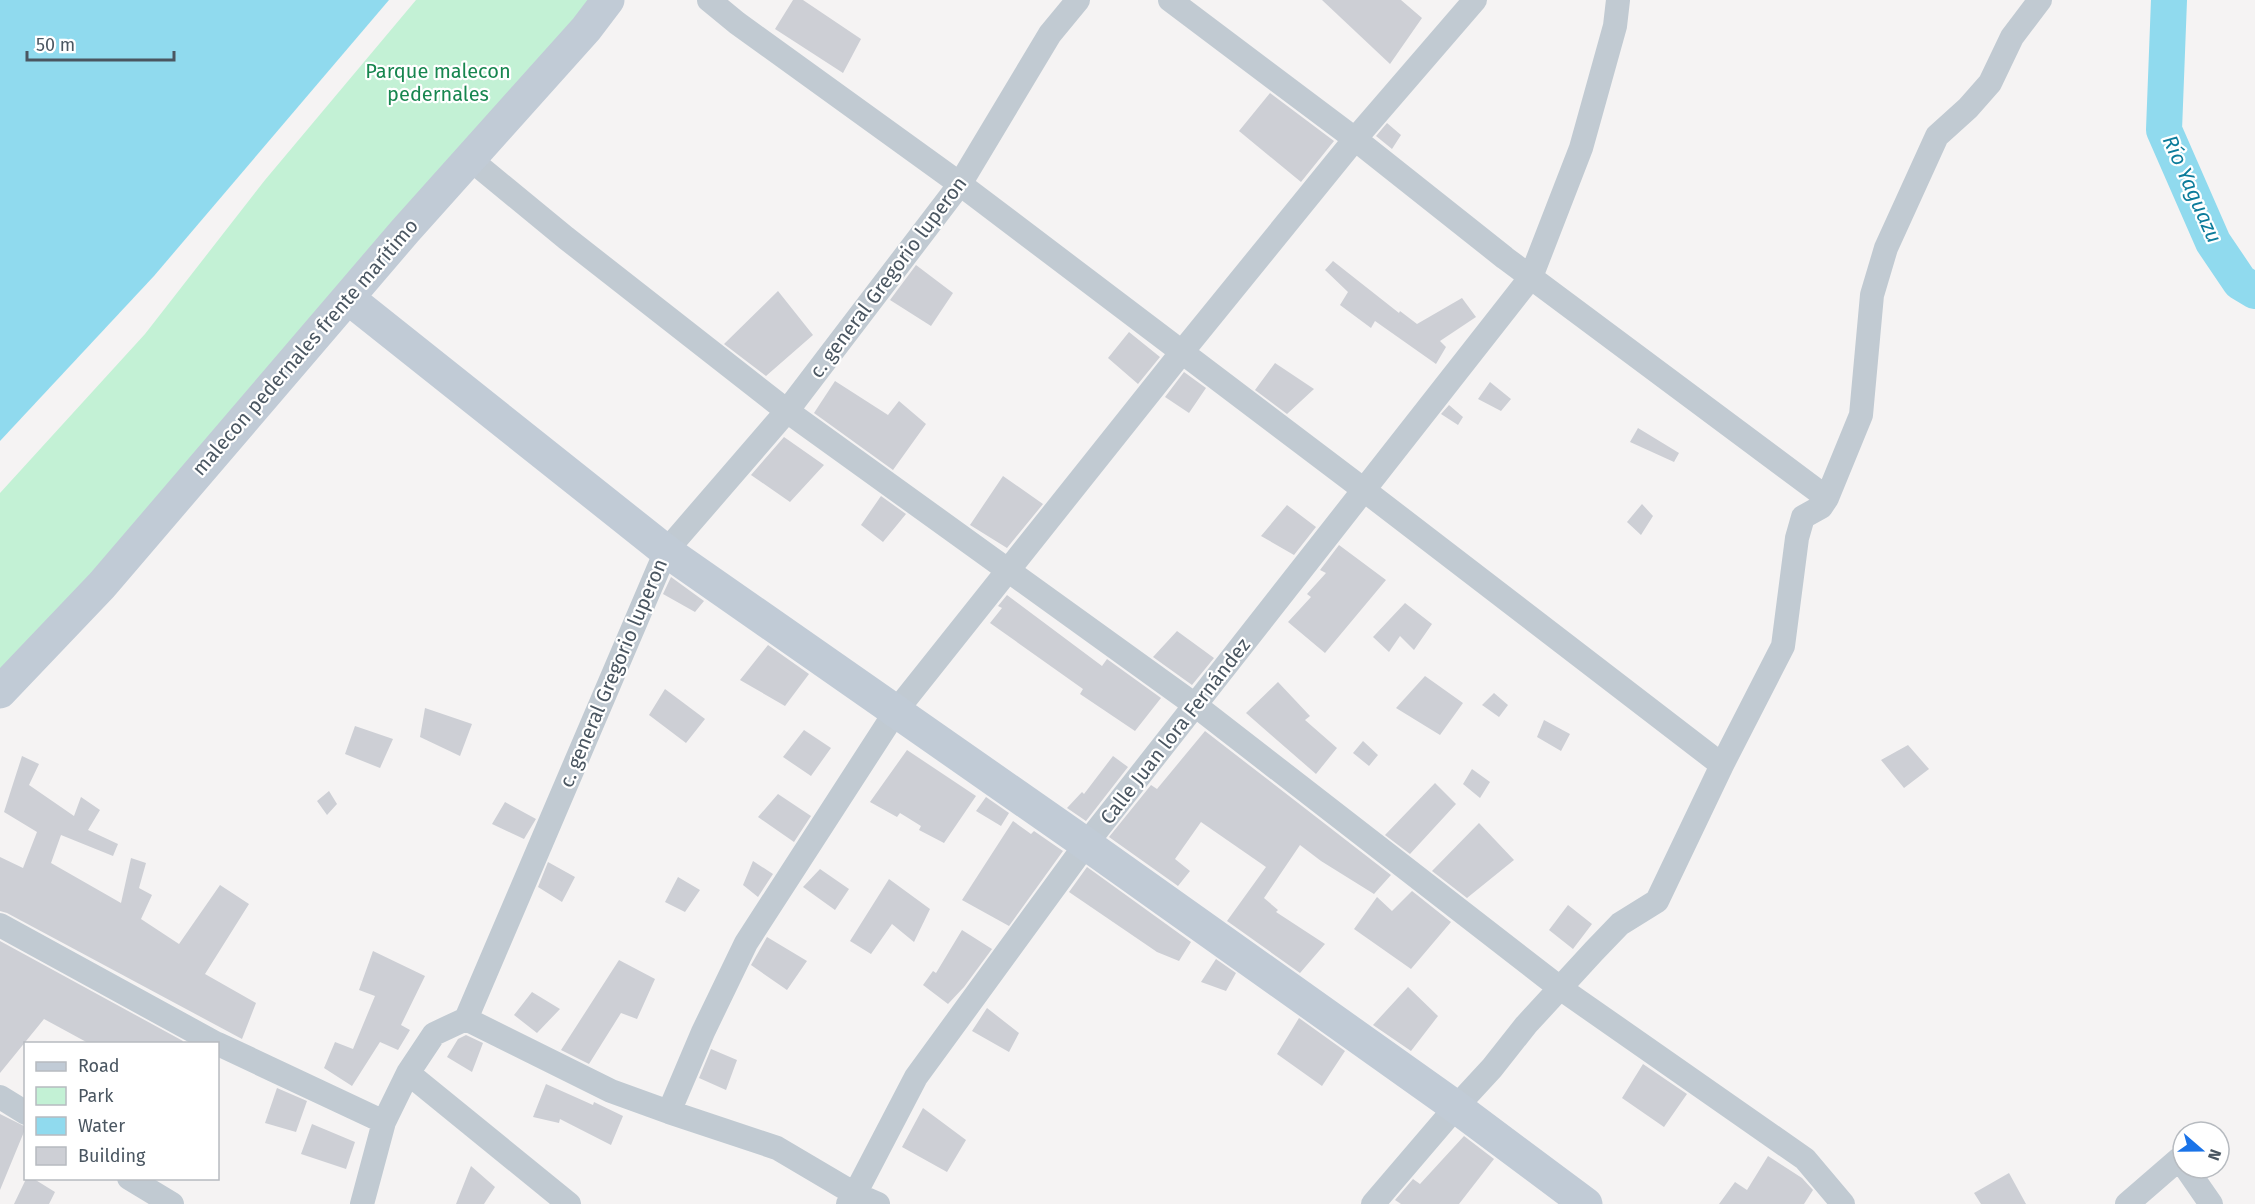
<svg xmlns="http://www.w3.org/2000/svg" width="2255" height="1204" font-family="'Fira Sans',sans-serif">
  <rect width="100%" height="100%" fill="#f5f3f3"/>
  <!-- green -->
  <path fill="#c3f1d5" d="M416,0H598L0,692V493L145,334L265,180Z"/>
  <!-- water -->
  <path fill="#90daee" d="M0,0H389L154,276L0,441Z"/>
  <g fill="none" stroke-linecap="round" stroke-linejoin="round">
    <!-- river -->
    <path stroke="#90daee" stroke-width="36" d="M2169,0L2164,130L2213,242L2240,282L2255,291"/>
  </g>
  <!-- building -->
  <path fill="#cdcfd5" d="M793,0H803L861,39L843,73L775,29Z
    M1322,0H1401L1422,18L1390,64Z
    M1270,93L1334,141L1301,182L1239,131Z
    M1387,123L1401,135L1392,149L1376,136Z
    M1333,261L1399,313L1400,311L1417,324L1462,298L1476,317L1440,341L1446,347L1436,364L1375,321L1371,328L1340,305L1348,292L1325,270Z
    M916,265L953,293L931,326L890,300Z
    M778,291L813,335L766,376L724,344Z
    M1129,332L1160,357L1138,384L1108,358Z
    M1275,363L1314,389L1287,414L1255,390Z
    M1184,372L1206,388L1189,413L1165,397Z
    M835,381L888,415L899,401L926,424L893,470L814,413Z
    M1490,382L1511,399L1501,411L1478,399Z
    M1449,405L1463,417L1458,425L1441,414Z
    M1638,428L1679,453L1674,462L1630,442Z
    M784,437L824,465L790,502L751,475Z
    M1003,476L1043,504L1007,548L970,525Z
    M881,496L906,514L883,542L861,525Z
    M1642,504L1653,516L1641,535L1627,522Z
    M1287,505L1316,527L1294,555L1261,536Z
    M1339,545L1386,580L1325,653L1288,622L1311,597L1307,594L1326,573L1320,570Z
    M671,577L704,601L695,612L663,594Z
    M1007,595L1102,666L1107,659L1161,698L1135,731L1080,694L1083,689L990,623L1002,608L998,606Z
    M1405,603L1432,624L1414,650L1400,636L1389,652L1373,637Z
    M1177,631L1214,658L1192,685L1153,657Z
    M768,645L809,674L785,706L740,680Z
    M1425,676L1463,703L1440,735L1396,708Z
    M1278,682L1310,716L1305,720L1337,748L1316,774L1246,713Z
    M665,689L705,719L686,743L649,715Z
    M1494,693L1508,705L1499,717L1482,705Z
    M425,708L472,724L460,756L420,737Z
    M1544,720L1570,734L1561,751L1537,737Z
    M355,726L393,739L380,768L345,754Z
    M804,730L831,748L811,776L783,757Z
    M1205,731L1391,875L1374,894L1321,861L1300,845L1264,898L1278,910L1276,912L1325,944L1300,973L1227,921L1266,867L1201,822L1175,859L1190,871L1178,886L1109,837L1151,785L1157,789Z
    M1363,741L1378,755L1369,766L1353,753Z
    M1908,745L1929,769L1904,788L1881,760Z
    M907,750L976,796L944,843L919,830L921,826L900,813L897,817L870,802Z
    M22,756L39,764L29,785L74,816L81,797L100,810L88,830L118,844L113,856L61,835L51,863L121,903L131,858L146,863L139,888L152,895L141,919L179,944L220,885L249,904L205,974L256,1003L242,1039L7,913L0,911V857L23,868L37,832L4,812Z
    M1113,756L1128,767L1086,821L1067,808L1082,792L1084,794Z
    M1472,769L1490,782L1480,798L1463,784Z
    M1435,783L1456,804L1410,854L1385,835Z
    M329,791L337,804L327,815L317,801Z
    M778,794L811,816L794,842L758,817Z
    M986,797L1009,813L1001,826L976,811Z
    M505,802L536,819L524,839L492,824Z
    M1013,821L1031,834L1034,831L1063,851L1009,926L962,900Z
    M1479,823L1514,860L1467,898L1432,871Z
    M753,861L773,874L758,897L743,885Z
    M548,862L575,877L562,902L538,887Z
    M1087,867L1191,942L1179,961L1157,952L1069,892Z
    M820,869L849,889L835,910L803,887Z
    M678,877L700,890L685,912L665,902Z
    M889,879L930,909L914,942L892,924L871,954L850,941Z
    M1412,891L1451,922L1411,969L1354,929L1377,897L1392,911Z
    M1568,905L1592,924L1573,949L1549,930Z
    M962,930L992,949L964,987L948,1004L923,985L933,971L936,973Z
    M767,937L807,961L787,990L751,965Z
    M0,941L183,1041L182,1044H90L44,1019L0,1073Z
    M373,951L425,976L401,1025L410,1030L398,1050L380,1042L352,1086L324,1068L335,1042L353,1049L375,996L359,990Z
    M1216,959L1236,973L1226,991L1201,982Z
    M619,960L655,979L637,1019L621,1013L589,1064L561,1050Z
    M1408,987L1438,1016L1411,1051L1373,1025Z
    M532,992L560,1009L537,1033L514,1015Z
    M987,1008L1019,1033L1009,1052L972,1031Z
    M1299,1018L1345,1051L1322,1086L1277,1054Z
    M466,1035L483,1043L472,1072L447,1057L458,1039Z
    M711,1049L737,1060L726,1090L699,1078Z
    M1643,1064L1687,1094L1664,1127L1622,1098Z
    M546,1084L593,1105L594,1102L623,1116L611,1145L560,1119L559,1123L533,1117Z
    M277,1088L307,1101L296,1132L265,1123Z
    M923,1108L966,1140L947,1172L902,1147Z
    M0,1114L26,1127L0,1190Z
    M312,1124L355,1142L346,1169L301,1154Z
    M1464,1136L1494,1159L1459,1204H1401L1395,1200L1413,1179L1420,1184Z
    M1768,1156L1802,1178L1813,1190L1804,1204H1719L1735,1182L1747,1190Z
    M471,1166L495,1187L484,1204H456Z
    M2009,1173L2026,1204H1981L1974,1193Z
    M26,1179H34L55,1192L49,1204H14Z"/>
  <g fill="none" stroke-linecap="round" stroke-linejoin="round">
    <!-- minor -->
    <path stroke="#c1cad2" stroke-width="24" d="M709,0L737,23L960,184L1351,480L1722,765
      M1170,0L1355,139L1505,258L1827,498
      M470,159L566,238L787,411L1195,705L1560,988L1805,1159L1843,1204
      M0,925L217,1044
      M466,1019L611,1091L669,1112L703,1032L746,943L896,711L1182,352L1355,139L1475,0
      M218,1044L384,1122
      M408,1073L569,1204
      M0,1097L26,1113
      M669,1112L777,1148L855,1194L878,1204
      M2186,1168L2211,1204
      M129,1178L172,1204
      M362,1204L384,1122L408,1073L434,1034L466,1019L666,551L787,411L960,184L1050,34L1078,0
      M848,1204L855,1194L916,1077L1086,844L1531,277L1581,148L1615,26L1618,0
      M1373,1204L1456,1107L1492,1068L1526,1025L1594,951L1620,924L1657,901L1722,765L1783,646L1797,538L1803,517L1821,507L1827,498L1861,415L1872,295L1886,248L1937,136L1968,108L1990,83L2012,37L2040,0
      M2127,1204L2179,1159L2183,1164"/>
    <!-- secondary -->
    <path stroke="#c1cbd6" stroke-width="33" d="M348,298L666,551L1086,844L1456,1107L1586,1204
      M0,692L102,585L405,231L586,29L608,0"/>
  </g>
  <g text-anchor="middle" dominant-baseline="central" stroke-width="4.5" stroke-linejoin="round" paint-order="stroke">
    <!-- park labels -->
    <g font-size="20" fill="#17864f" stroke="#fff">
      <text x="438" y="71">Parque malecon<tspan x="438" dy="23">pedernales</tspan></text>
    </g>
    <!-- street labels -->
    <g font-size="20" fill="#4a5661" stroke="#fff">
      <text transform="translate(888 277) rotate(-53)">c. general Gregorio luperon</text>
      <text transform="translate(305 347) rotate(-49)">malecon pedernales frente marítimo</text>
      <text transform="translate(613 673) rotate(-67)">c. general Gregorio luperon</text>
      <text transform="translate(1175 731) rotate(-52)">Calle Juan lora Fernández</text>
    </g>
    <!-- water labels -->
    <g font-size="21" font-style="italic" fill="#0c7c9b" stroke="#fff">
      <text transform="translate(2192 189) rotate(66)">Río Yaguazu</text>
    </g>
  </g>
  <!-- legend -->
  <rect x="24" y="1042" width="195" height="138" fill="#ffffff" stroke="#b7bbc0" stroke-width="1.5"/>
  <rect x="36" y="1062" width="30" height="9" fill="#c1cbd6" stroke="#b7bbc0" stroke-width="1.5"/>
  <text x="78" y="1072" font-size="18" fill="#4a5661">Road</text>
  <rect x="36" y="1087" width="30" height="18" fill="#c3f1d5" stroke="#b7bbc0" stroke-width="1.5"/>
  <text x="78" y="1102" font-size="18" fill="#4a5661">Park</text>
  <rect x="36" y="1117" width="30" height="18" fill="#90daee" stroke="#b7bbc0" stroke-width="1.5"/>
  <text x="78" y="1132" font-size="18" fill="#4a5661">Water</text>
  <rect x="36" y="1147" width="30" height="18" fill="#cdcfd5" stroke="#b7bbc0" stroke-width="1.5"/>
  <text x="78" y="1162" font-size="18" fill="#4a5661">Building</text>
  <!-- north arrow -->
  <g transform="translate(2201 1150) rotate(110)"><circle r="28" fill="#ffffff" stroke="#b7bbc0" stroke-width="1.5"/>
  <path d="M0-4.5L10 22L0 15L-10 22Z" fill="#1a73e8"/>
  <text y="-9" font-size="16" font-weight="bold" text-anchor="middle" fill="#4a5661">N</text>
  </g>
  <!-- scale -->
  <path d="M27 51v9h147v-9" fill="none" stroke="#4a5661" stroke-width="3"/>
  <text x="36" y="51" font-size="18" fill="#4a5661" stroke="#ffffff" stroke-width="4.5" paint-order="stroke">50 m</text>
</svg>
